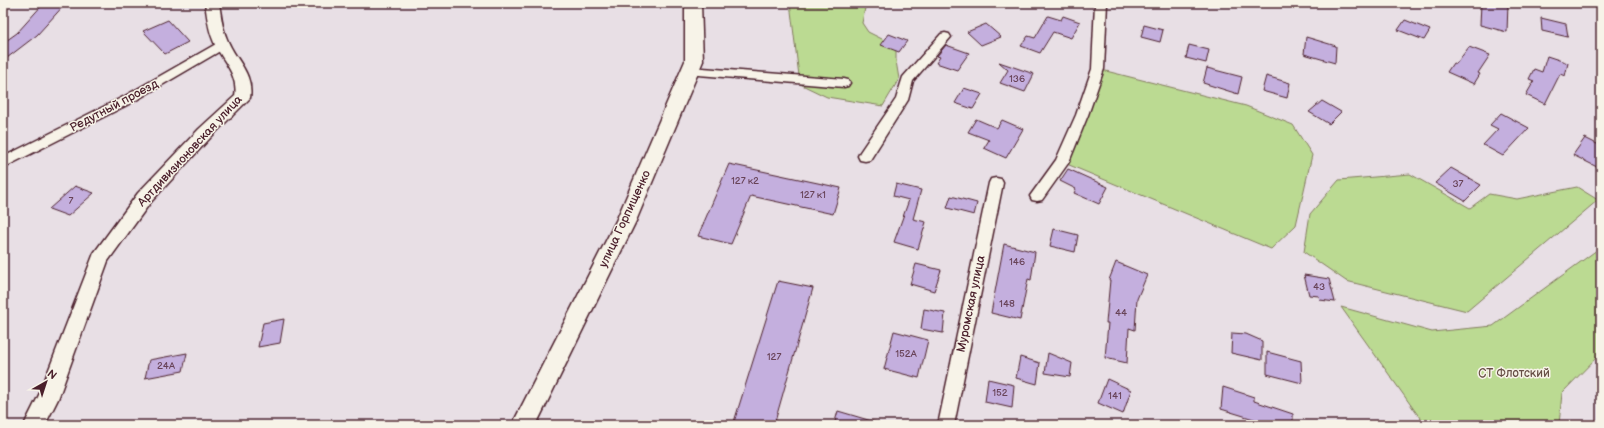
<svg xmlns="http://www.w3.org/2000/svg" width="1604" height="428" font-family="'Balsamiq Sans',sans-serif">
  <rect width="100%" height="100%" fill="#e8dfe5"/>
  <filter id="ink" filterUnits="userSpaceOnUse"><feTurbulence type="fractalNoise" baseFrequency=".025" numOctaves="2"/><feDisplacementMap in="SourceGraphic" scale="8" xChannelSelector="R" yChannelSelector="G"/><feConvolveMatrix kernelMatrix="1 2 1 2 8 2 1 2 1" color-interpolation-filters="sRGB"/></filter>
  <g filter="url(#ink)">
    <!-- green -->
    <path fill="#bbda92" stroke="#827c5e" d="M790,3H856L865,8L862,23L868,32L896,46V61L899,79L883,106L827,97L800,84Z
      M1098,69L1246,106L1293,125L1312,155L1296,225L1271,249L1062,162Z
      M1410,174L1470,208L1489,194L1517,199L1577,187L1598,200L1467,311L1346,281L1304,252L1310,214L1339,180Z
      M1601,247V353L1562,393L1559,425H1425L1341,307L1432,332L1493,326Z"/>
    <!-- building -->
    <path fill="#c4afde" stroke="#4a1f2b" d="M44,3H66L37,35L3,61V43L17,33Z
      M1481,3H1508L1507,32L1480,25Z
      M1048,16L1061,20L1063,16L1080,22L1071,38L1053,32L1040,53L1021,46L1028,36L1035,38Z
      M1541,18L1566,24L1568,37L1542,31Z
      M168,20L188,42L165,54L143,31Z
      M1405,20L1430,30L1424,40L1398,30Z
      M986,24L1001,37L981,45L967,32Z
      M1144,25L1163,30L1160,42L1141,37Z
      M889,34L907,41L899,52L881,45Z
      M1306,37L1336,46L1335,63L1304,54Z
      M946,45L969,53L957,70L936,63L940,57L937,56Z
      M1189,45L1209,50L1206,63L1186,58Z
      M1469,47L1490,55L1478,73L1480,74L1474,84L1447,72L1453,63L1456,64Z
      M1547,56L1568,63L1565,76L1560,74L1545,104L1526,95L1534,81L1529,79L1534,69L1542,72Z
      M999,62L1034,74L1025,92L1000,83L1008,70Z
      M1207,68L1242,77L1238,94L1203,83Z
      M1266,76L1290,83L1287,98L1262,91Z
      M964,88L982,94L973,109L955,103Z
      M1322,101L1341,112L1329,124L1309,112Z
      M1501,113L1529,128L1503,156L1483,145L1498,129L1490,125Z
      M976,119L997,128L1002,120L1023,129L1006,158L984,148L989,140L968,132Z
      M1585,138L1601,146V169L1573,155Z
      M729,164L841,188L833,214L751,196L731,244L698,236Z
      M1451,168L1481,185L1465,201L1435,183Z
      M1068,169L1108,187L1099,204L1074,193L1076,189L1060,181Z
      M896,184L921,190L913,219L926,222L918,249L894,242L909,200L893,196Z
      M75,186L94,193L68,216L49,209Z
      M951,196L977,203L974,215L947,208Z
      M1054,229L1078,235L1075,252L1050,246Z
      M1004,244L1035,252L1031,280L1028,279L1020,320L991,313Z
      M1116,262L1147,275L1137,299L1135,330L1129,328L1127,363L1105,358L1108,323H1106L1110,280H1109Z
      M916,264L941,270L934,291L910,284Z
      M1304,275L1329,279L1335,302L1320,300L1319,296L1309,295Z
      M778,281L813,288L774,425H733Z
      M924,309L945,313L943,333L921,329Z
      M284,319L280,343L258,347L263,323Z
      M894,331L928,340L919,378L884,369Z
      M1232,333L1246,334L1262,341V360L1231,353Z
      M1267,352L1301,361L1302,383L1267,374Z
      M187,353L183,371L145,378L149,360Z
      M1048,353L1072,363L1070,377L1045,373Z
      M1020,357L1040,363L1037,384L1016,378Z
      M988,379L1014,385L1012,408L985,402Z
      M1107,379L1131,390L1123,414L1098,403Z
      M1223,387L1254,397V401L1293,414V425H1257V420L1221,409Z
      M838,411L875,422L874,425H834Z"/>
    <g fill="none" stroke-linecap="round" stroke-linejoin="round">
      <defs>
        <path id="minor" d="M1095,3H1107L1104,69L1088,115L1069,162L1042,200L1037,201L1032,200L1030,196L1056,160L1076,115L1092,69Z
          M945,33L949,34L951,37L913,81L908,100L870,160L865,161L860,160L858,156L860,152L896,99L903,77L941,34Z
          M223,40L227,41L229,44L227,47L133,102L3,168V157L125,96Z
          M690,67L844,79L848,80L850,83L848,86L844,87L686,74L684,71L686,68Z
          M996,178L1001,179L1003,183L954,425H938L989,183L991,179Z"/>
        <path id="tertiary" d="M205,3H219C221,15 222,28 227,39C235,60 254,73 250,98L211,137L150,203L108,261L58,399L45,425H24L39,395L94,253L138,193L199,129L235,96C239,73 220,59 213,40C208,28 207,15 205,3Z"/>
        <path id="secondary" d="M685,3H701L703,61L636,221L536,425H512L616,221L685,61Z"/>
      </defs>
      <!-- minor casing -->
      <use href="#minor" stroke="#4a1f2b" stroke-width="3"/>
      <!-- tertiary casing -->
      <use href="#tertiary" stroke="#4a1f2b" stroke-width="3"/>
      <!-- secondary casing -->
      <use href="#secondary" stroke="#4a1f2b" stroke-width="3"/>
      <!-- minor -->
      <use href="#minor" fill="#f7f3e8" fill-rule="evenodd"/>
      <!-- tertiary -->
      <use href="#tertiary" fill="#f7f3e8" fill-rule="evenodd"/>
      <!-- secondary -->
      <use href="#secondary" fill="#f7f3e8" fill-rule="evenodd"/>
    </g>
  </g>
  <g text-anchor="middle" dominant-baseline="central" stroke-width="3" stroke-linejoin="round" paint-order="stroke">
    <!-- number labels -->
    <g font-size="10" fill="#684358">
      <text x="1017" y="79">136</text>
      <text x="745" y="181">127 к2</text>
      <text x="1458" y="184">37</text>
      <text x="813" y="195">127 к1</text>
      <text x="71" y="201">7</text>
      <text x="1017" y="262">146</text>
      <text x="1319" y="287">43</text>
      <text x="1007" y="304">148</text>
      <text x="1121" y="313">44</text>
      <text x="906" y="354">152А</text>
      <text x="774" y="357">127</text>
      <text x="166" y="366">24А</text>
      <text x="1000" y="393">152</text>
      <text x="1115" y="396">141</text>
    </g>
    <!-- street labels -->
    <g font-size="12" fill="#4a1f2b" stroke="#f7f3e8">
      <text transform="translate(114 106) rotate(-28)">Редутный проезд</text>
      <text transform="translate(190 151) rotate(-47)">Артдивизионовская улица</text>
      <text transform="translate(625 219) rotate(-65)">улица Горпищенко</text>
      <text transform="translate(971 304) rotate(-78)">Муромская улица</text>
    </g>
    <!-- park labels -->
    <g font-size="12" fill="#664e45" stroke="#f7f3e8">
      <text x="1514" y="373">СТ Флотский</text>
    </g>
  </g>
  <!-- margin -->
  <rect width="1604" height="428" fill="none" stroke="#f7f3e8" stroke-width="16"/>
  <rect x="8" y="8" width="1588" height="412" fill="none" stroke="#4a1f2b" stroke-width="1.5" filter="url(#ink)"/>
  <!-- north arrow -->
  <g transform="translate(46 382) rotate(39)" stroke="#f7f3e8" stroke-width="3" paint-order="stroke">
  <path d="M0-3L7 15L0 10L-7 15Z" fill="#4a1f2b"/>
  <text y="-6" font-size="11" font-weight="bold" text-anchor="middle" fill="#4a1f2b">N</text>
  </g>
</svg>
